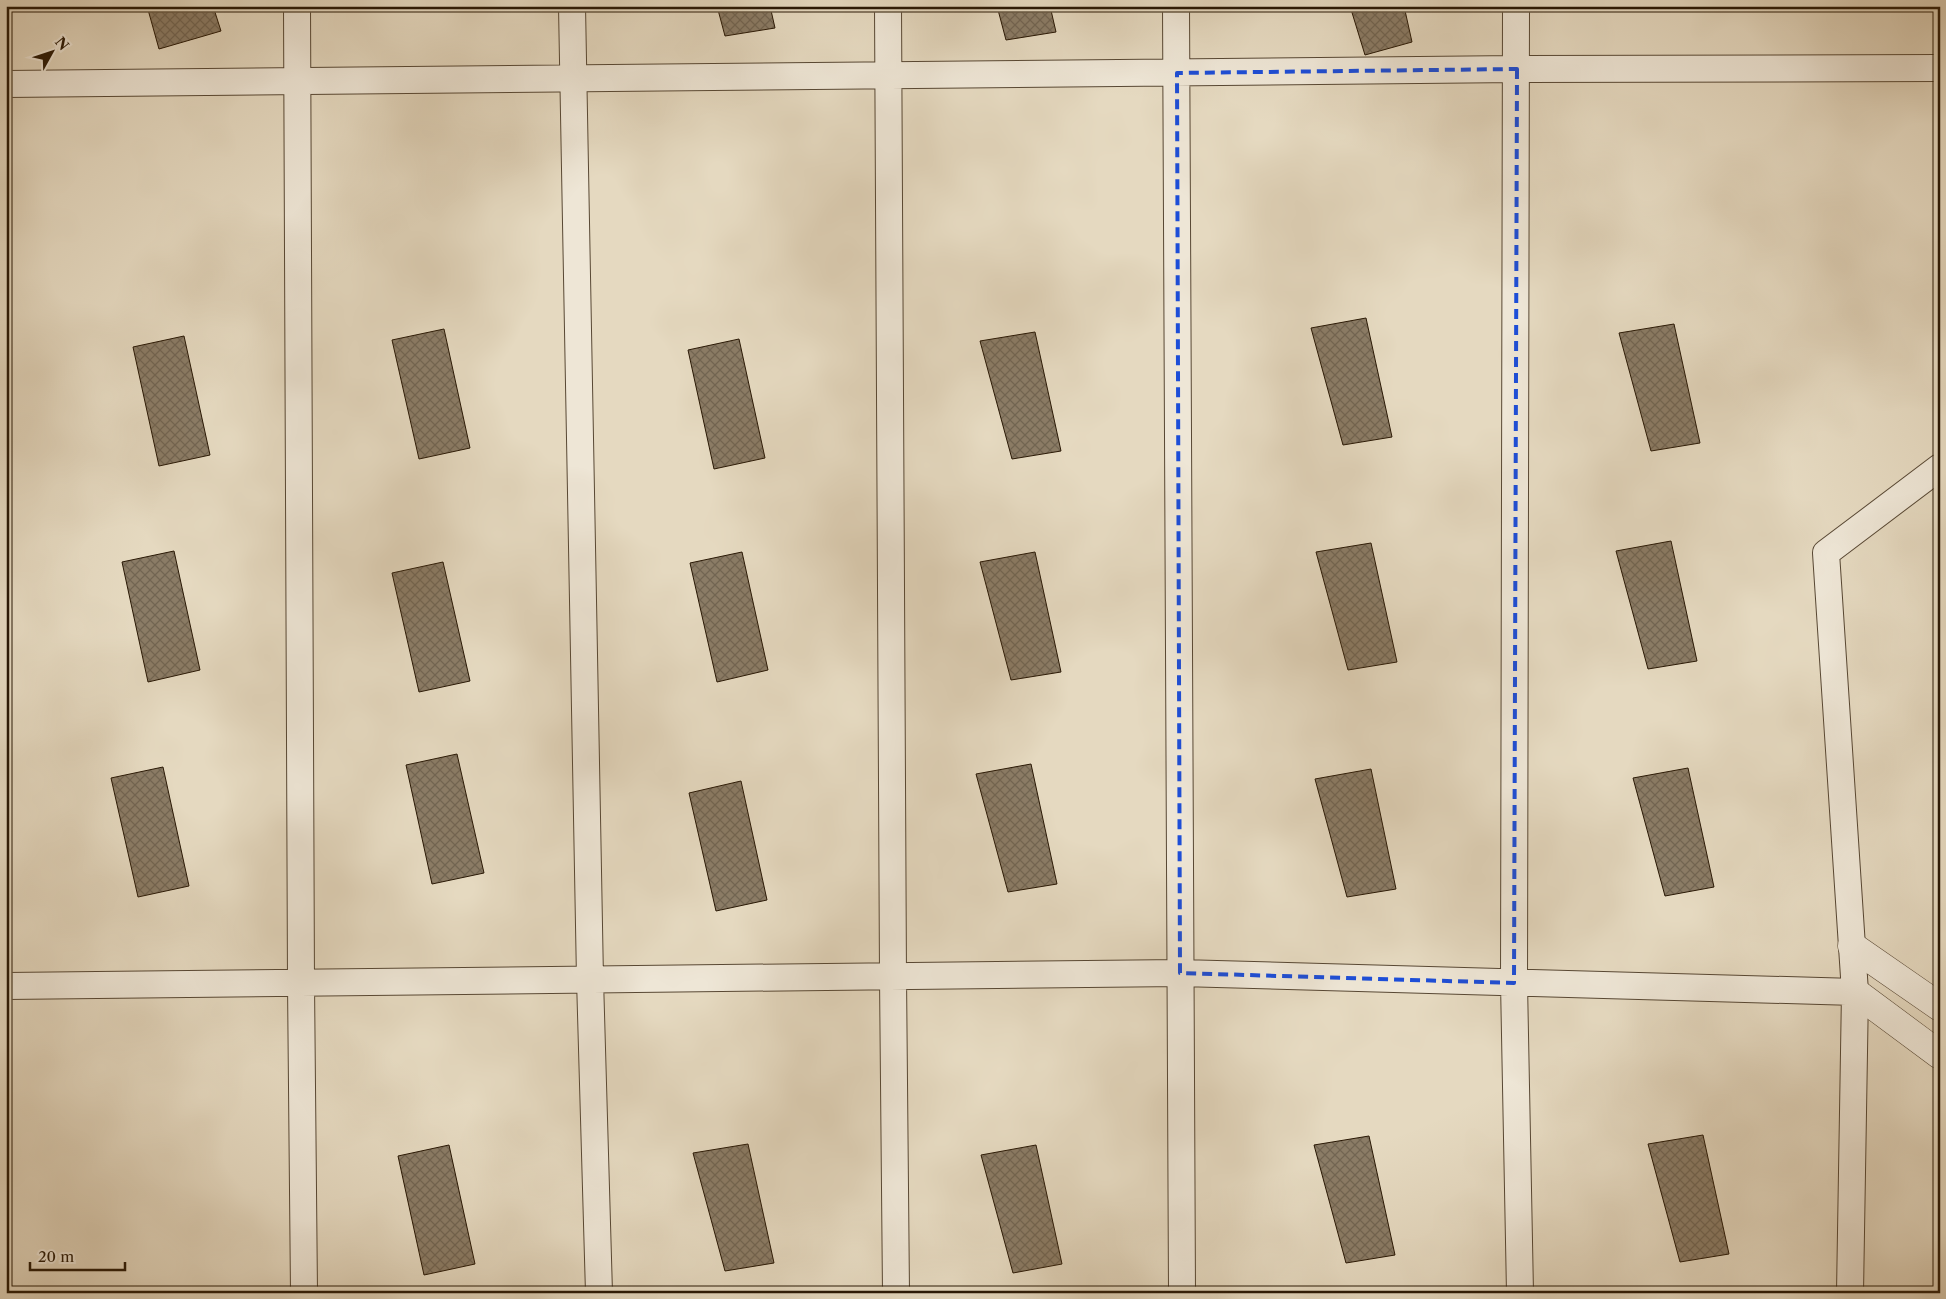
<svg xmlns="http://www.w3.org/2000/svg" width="1946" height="1299" font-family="'Libre Caslon Text',serif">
  <defs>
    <pattern id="building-cross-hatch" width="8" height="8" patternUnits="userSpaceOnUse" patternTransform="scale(1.25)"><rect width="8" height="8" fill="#8b7c66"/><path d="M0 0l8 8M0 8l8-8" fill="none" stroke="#726552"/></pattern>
  </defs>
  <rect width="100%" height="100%" fill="#e5d9c0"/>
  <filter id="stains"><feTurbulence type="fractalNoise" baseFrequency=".004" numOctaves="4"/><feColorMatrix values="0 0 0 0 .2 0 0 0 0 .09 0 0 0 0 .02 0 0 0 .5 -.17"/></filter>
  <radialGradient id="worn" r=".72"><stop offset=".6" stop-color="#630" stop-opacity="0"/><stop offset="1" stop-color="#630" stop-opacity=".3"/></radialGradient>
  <!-- building -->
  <path fill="url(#building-cross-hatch)" stroke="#291805" d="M147,6H213L221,31L159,49Z
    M717,6H770L775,28L725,36Z
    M997,6H1050L1056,32L1006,40Z
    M1350,6H1404L1412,42L1365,55Z
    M1366,318L1392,437L1343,445L1311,328Z
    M1674,324L1700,443L1651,451L1619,333Z
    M444,329L470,448L419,459L392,340Z
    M1035,332L1061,451L1012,459L980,341Z
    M184,336L210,455L159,466L133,347Z
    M739,339L765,458L714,469L688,350Z
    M1671,541L1697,661L1648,669L1616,551Z
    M1371,543L1397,662L1348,670L1316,552Z
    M174,551L200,670L148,682L122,562Z
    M742,552L768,670L717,682L690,563Z
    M1035,552L1061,672L1011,680L980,562Z
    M443,562L470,681L419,692L392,573Z
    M457,754L484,873L432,884L406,765Z
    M1031,764L1057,884L1008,892L976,774Z
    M163,767L189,886L138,897L111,778Z
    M1688,768L1714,887L1665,896L1633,778Z
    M1371,769L1396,889L1347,897L1315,779Z
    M741,781L767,900L716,911L689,793Z
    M1703,1135L1729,1254L1680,1262L1648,1144Z
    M1369,1136L1395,1255L1346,1263L1314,1145Z
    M748,1144L774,1263L725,1271L693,1153Z
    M449,1145L475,1264L424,1275L398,1156Z
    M1036,1145L1062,1264L1013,1273L981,1155Z"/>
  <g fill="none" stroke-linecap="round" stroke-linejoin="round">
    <defs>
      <path id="minor" d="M297,6L301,983L304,1293
        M572,6L590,979L599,1293
        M888,6L893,977L896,1293
        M1176,6L1182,1293
        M1516,6L1514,983L1520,1293
        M6,84L1517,69L1940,68
        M6,986L1180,973L1855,992
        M1850,1293L1855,992L1826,553L1940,467"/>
      <path id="tertiary" d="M1852,946L1940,1007
        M1855,992L1940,1055"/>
    </defs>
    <!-- minor casing -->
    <use href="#minor" stroke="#584834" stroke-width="28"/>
    <!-- tertiary casing -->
    <use href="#tertiary" stroke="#584834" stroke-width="29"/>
    <!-- minor -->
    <use href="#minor" stroke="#eee6d6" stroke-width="26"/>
    <!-- tertiary -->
    <use href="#tertiary" stroke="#eee6d6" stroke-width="28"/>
  </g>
  <!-- marked area -->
  <path fill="none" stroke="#1d4ed8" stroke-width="4" stroke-dasharray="10 6" stroke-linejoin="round" d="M1517,69L1514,983L1180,973L1177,73Z"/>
  <!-- margin -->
  <rect width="1946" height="1299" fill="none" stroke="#e5d9c0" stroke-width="25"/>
  <rect x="8" y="8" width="1931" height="1284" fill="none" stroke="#291805" stroke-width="2.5"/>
  <rect x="12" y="12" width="1921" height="1274" fill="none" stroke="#291805"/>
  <!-- north arrow -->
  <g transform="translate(52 52) rotate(50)" stroke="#eee6d6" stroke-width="4" paint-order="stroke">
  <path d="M0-4L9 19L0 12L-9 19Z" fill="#291805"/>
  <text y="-8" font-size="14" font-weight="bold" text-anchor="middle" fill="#291805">N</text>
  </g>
  <!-- scale -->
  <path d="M30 1262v8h95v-8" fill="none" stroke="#291805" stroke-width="2.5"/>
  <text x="38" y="1262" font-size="15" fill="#291805" stroke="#eee6d6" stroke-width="4" paint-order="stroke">20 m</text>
  <rect width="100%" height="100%" filter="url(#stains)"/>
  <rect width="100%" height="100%" fill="url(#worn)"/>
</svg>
